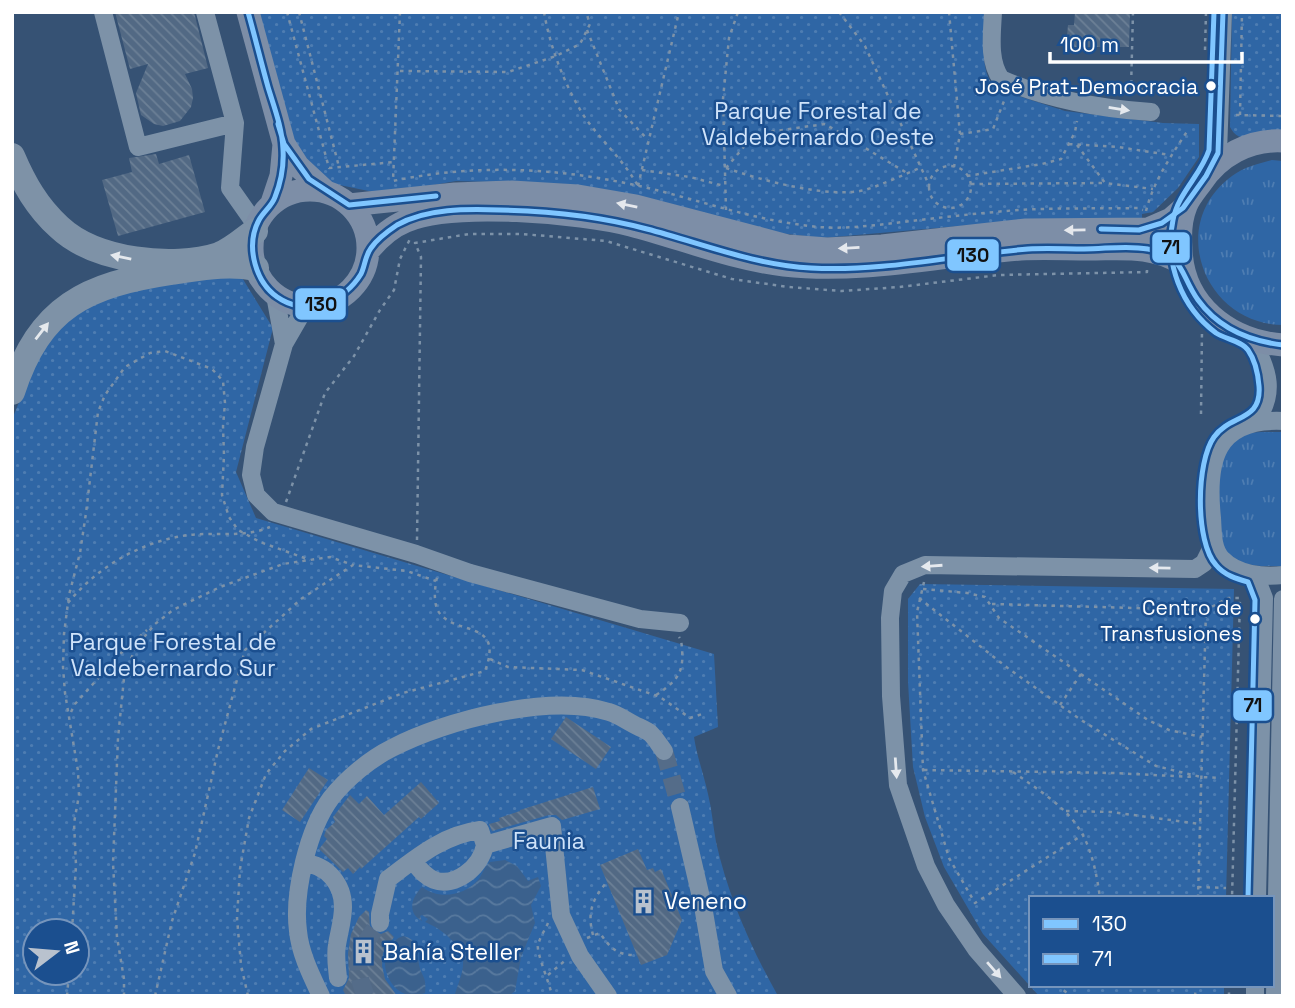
<svg xmlns="http://www.w3.org/2000/svg" width="1295" height="1008" font-family="'Space Grotesk',sans-serif">
  <defs>
    <pattern id="grass-tufts" width="24" height="20" patternUnits="userSpaceOnUse" patternTransform="scale(1.75)"><rect width="24" height="20" fill="#2f66a5"/><path d="M3 7l-1-3M5 7V3M7 7l1-3M15 17l-1-3M17 17v-4M19 17l1-3" fill="none" stroke="#4e7db2"/></pattern>
    <pattern id="park-dots" width="8" height="8" patternUnits="userSpaceOnUse" patternTransform="scale(1.75)"><rect width="8" height="8" fill="#2f66a5"/><path d="M2 2h.1M6 6h.1" fill="none" stroke="#4e7db2" stroke-width="1.8" stroke-linecap="round"/></pattern>
    <pattern id="water-waves" width="16" height="10" patternUnits="userSpaceOnUse" patternTransform="scale(1.75)"><rect width="16" height="10" fill="#3b618d"/><path d="M0 5q4-4 8 0t8 0" fill="none" stroke="#58799e"/></pattern>
    <pattern id="building-back-hatch" width="6" height="6" patternUnits="userSpaceOnUse" patternTransform="scale(1.75)"><rect width="6" height="6" fill="#526984"/><path d="M-1 5l2 2M0 0l6 6M5-1l2 2" fill="none" stroke="#6c8096"/></pattern>
  </defs>
  <rect width="100%" height="100%" fill="#365274"/>
  <!-- grass -->
  <path fill="url(#grass-tufts)" d="M1272,160L1283,161V325C1204,324 1166,224 1232,176C1244,167 1257,164 1272,160Z
    M1262,432H1283V566C1264,566 1241,568 1227,553C1213,539 1215,459 1228,444C1238,433 1249,433 1262,432Z"/>
  <!-- park -->
  <path fill="url(#park-dots)" fill-rule="evenodd" d="M259,12H986C986,36 977,73 997,89L1065,111L1163,123L1199,124V157L1178,188L1153,212L1142,214V220L1042,219L822,238L754,230L654,200L566,184L456,181L383,194L325,182L296,153Z
    M1232,12H1283V133C1263,136 1240,147 1230,127Z
    M241,276L273,328L236,472L256,518L714,654L718,727L694,737C697,757 704,775 708,794C712,810 713,826 716,842C728,896 751,948 778,996H12L13,417L46,336L102,294L168,281ZM35,931H77V973H35Z
    M920,584L1234,589L1226,898H1031V985H1224V996H1039L983,934L944,867L925,817L913,767L908,682V599Z"/>
  <!-- water -->
  <path fill="url(#water-waves)" d="M505,860L517,866L528,881L538,877L541,886L531,905L535,923L521,957L515,991L509,996H451L455,994C458,984 464,971 463,961C460,943 440,928 425,922L428,919L422,915L420,916L422,921C407,913 411,898 422,887C439,900 464,896 478,880C484,873 483,868 490,862Z
    M403,936C419,939 417,952 419,964C421,977 427,975 425,993C390,1008 367,950 403,936Z"/>
  <!-- building -->
  <path fill="url(#building-back-hatch)" d="M115,12H194L208,68L185,74L192,89L193,98L191,107L180,121L163,126L154,124L141,115L136,93L148,64L130,69Z
    M1075,12H1130L1129,47H1066L1068,25H1074Z
    M156,154L159,164L189,155L205,212L118,236L102,180L132,172L129,158Z
    M566,717L611,747L596,769L551,739Z
    M309,768L328,780L300,822L282,810Z
    M421,782L439,803L421,819L419,817L361,869L360,867L353,874L348,868L343,872L319,849L327,839L324,836L326,830L335,822L333,817L350,795L359,804L367,796L384,815Z
    M593,787L600,809L562,820L556,815H549L492,831L489,824L500,821L499,818L520,811V810Z
    M638,849L647,870L653,868L655,872L661,869L682,920L667,955L641,965L600,865Z
    M366,910L369,912L370,928L374,932L381,934L388,931L394,937L383,953L382,966L385,979L397,996H346L343,990L349,978L348,953L351,934L359,917Z"/>
  <g fill="none" stroke-linecap="round" stroke-linejoin="round">
    <!-- minor-tunnel -->
    <path stroke="#546c89" stroke-width="18" stroke-dasharray="18 9" stroke-linecap="butt" d="M664,751L680,807
      M366,996C352,965 358,949 380,923"/>
    <!-- path -->
    <path stroke="#7d92a8" stroke-width="2.5" stroke-dasharray="3.5 5" stroke-linecap="butt" d="M287,12L329,168L395,162
      M299,12L339,167
      M400,12L393,181C467,165 546,167 620,182C684,194 745,219 810,226C838,230 867,226 895,223C928,219 961,215 995,212C1042,207 1090,209 1138,208L1143,210
      M544,12C550,47 564,83 582,113C599,139 623,159 638,186
      M839,12L865,46L929,185
      M949,12L960,134L954,167
      M1133,12L1131,89H1143
      M587,30L619,109L648,140
      M1205,50L1206,12
      M400,71L508,72L556,56L580,44L590,24L586,12
      M1236,115L1283,116
      M1240,115L1242,12
      M960,134L993,129L1004,101
      M1069,144L1118,147L1170,155
      M1077,145L1105,183L1153,189
      M929 187a21 21 0 1 1 42 0a21 21 0 1 1-42 0Z
      M726,168L748,142L768,132L825,124L907,173
      M726,168C760,180 830,199 865,190C884,184 903,175 922,167
      M642,170L690,177L724,186
      M967,176L1042,164L1061,159L1075,132L1077,121
      M971,184L1105,183
      M638,186L679,12
      M726,210L723,99L729,38L738,12
      M1146,211C1154,180 1171,156 1188,130
      M1201,414L1202,330
      M286,502L325,393L354,356L380,310L394,290L400,259L410,239
      M417,540L421,257L415,243L469,234H522L606,241L732,279L788,287L842,291L899,287L999,275L1147,272V267
      M924,582L917,612L923,770L949,858L975,903L1084,834
      M923,589L967,593L985,597L999,618L1148,720L1169,730L1202,737
      M919,598L1009,669L1081,720L1156,766L1201,777L1221,778
      M68,603C98,566 142,541 189,535C216,532 245,538 270,527
      M992,604L1206,610L1228,598H1240L1232,898
      M490,659L508,667L582,670L660,697L690,718L702,714
      M656,695C681,679 685,669 681,640L679,637
      M1060,705L1081,674
      M71,712L75,704L120,654L147,630
      M924,770L1113,773L1194,777
      M1013,772C1071,812 1090,824 1100,898
      M1066,811L1111,812L1200,824
      M1198,887L1226,888
      M1198,898L1206,610
      M548,923C545,930 540,937 538,945C536,952 550,984 552,996
      M72,931L76,865L74,823L79,795L78,771L65,693L63,667L64,634L69,595L80,553L86,513L98,412L105,395L125,367L150,353L165,351L212,369L223,381L225,403L223,426L224,455L222,495L229,517L238,530L260,542L310,560
      M593,935C587,913 592,899 607,882
      M587,938L600,933C610,948 618,956 637,955
      M548,975L567,959
      M1057,985L1071,996
      M67,996L69,973
      M124,996V979L117,937L113,863L118,738L124,678L135,648L155,624L173,610L220,587L283,564L330,557L353,565
      M155,996L172,921L195,853L218,750L245,650L301,599L353,565L407,571L436,581
      M248,996L241,965L237,918L240,869L249,818L266,774L285,751L311,729L403,693L485,671C505,618 454,637 438,611C433,601 435,587 437,577
      M1195,996L1196,985
      M1229,996V985"/>
    <!-- minor -->
    <path stroke="#7d92a8" stroke-width="18" d="M103,12L138,147L235,123
      M205,12L235,123L230,188L256,225
      M993,12C992,34 988,61 1001,79C1046,99 1102,109 1151,112
      M1211,168L1218,153L1223,12
      M275,295L284,344
      M306,306L284,344L255,447L251,475L256,495L273,512L416,554L470,573L640,619L680,623
      M1252,341C1269,370 1276,395 1254,423
      M1283,421C1215,418 1206,461 1212,518C1213,532 1212,549 1222,559C1237,575 1263,577 1283,575
      M1255,575L1264,598L1257,898
      M680,807L703,906L714,971L728,996
      M413,861C419,868 424,876 434,880C455,888 481,867 485,845
      M304,863C327,865 343,884 343,907C343,920 339,932 337,945C335,955 337,967 338,978
      M380,923V914L388,879C417,857 443,835 480,830L485,845L552,826L561,915L580,956L608,996
      M321,996C311,975 300,953 298,931C293,893 308,829 331,798C347,778 370,759 392,748C446,720 550,693 609,712C617,714 625,720 633,724C638,727 647,730 651,734C656,739 660,746 664,751
      M1017,996L976,949L946,905L926,866L898,785L891,696L890,618L893,591L903,574L925,565L1195,569L1204,563L1214,543
      M1255,996V985
      M1275,996L1283,599"/>
    <!-- major -->
    <path stroke="#7d8ea7" stroke-width="23" d="M248,12L284,144L298,166L325,191
      M1283,141C1249,139 1219,156 1201,183C1196,190 1189,198 1186,206C1181,218 1180,235 1181,248C1182,305 1229,341 1283,345
      M252 248a58 58 0 1 1 116 0a58 58 0 1 1-116 0Z
      M272,203L281,176L284,144
      M349,205L455,194L512,192L578,196L636,206L788,246L827,249L882,246L1026,230L1148,229L1171,219L1186,206
      M369,250C379,238 391,227 406,221C453,201 580,212 631,225C681,238 732,259 784,265C863,274 942,255 1021,249C1043,248 1067,249 1089,249C1124,249 1151,245 1181,263"/>
    <!-- highway -->
    <path stroke="#7e92a7" stroke-width="26" d="M12,156C24,184 37,207 59,227C95,261 173,270 219,255C232,250 244,239 255,231
      M12,392C40,306 86,285 171,272C200,268 227,262 256,268"/>
    <defs>
      <path id="bus-1" d="M248,12C255,37 261,62 268,87C274,107 282,127 283,149C284,165 281,182 275,197C272,206 264,211 259,220C245,246 255,285 282,300C310,316 345,300 361,274C365,266 365,256 371,248C377,239 388,231 397,225C427,208 467,209 500,210C550,211 599,216 647,229C701,243 754,265 811,268C884,272 955,255 1028,249C1047,248 1066,249 1084,249C1105,249 1127,245 1148,249C1185,255 1180,275 1198,300C1219,329 1249,341 1283,345
        M278,124L284,144L309,179L349,205L436,196
        M1101,229L1139,230L1162,223L1183,208L1206,176L1218,153L1223,12"/>
      <path id="bus-2" d="M1214,12L1209,150C1201,175 1178,193 1173,220C1164,262 1181,307 1216,333C1225,339 1242,341 1248,350C1255,360 1258,374 1259,386C1262,422 1230,414 1214,437C1196,462 1195,542 1216,565C1224,575 1237,579 1248,582L1255,600L1248,898"/>
    </defs>
    <!-- bus-1 casing -->
    <use href="#bus-1" stroke="#1b4f8f" stroke-width="10"/>
    <!-- bus-2 casing -->
    <use href="#bus-2" stroke="#1b4f8f" stroke-width="10"/>
    <!-- bus-1 -->
    <use href="#bus-1" stroke="#80c6ff" stroke-width="5"/>
    <!-- bus-2 -->
    <use href="#bus-2" stroke="#80c6ff" stroke-width="5"/>
  </g>
  <!-- one-way arrows -->
  <defs><path id="oneway-solid" d="M-6-.8H1V-3.2L6.5 0L1 3.2V.8H-6Z" transform="scale(1.75)"/></defs>
  <g fill="#e5e9ee">
    <use href="#oneway-solid" transform="translate(1119 109) rotate(9)"/>
    <use href="#oneway-solid" transform="translate(932 566) rotate(176)"/>
    <use href="#oneway-solid" transform="translate(1160 568) rotate(-179)"/>
    <use href="#oneway-solid" transform="translate(896 768) rotate(86)"/>
    <use href="#oneway-solid" transform="translate(994 970) rotate(49)"/>
  </g>
  <g fill="#e5e8ed">
    <use href="#oneway-solid" transform="translate(627 205) rotate(-169)"/>
    <use href="#oneway-solid" transform="translate(1075 230) rotate(179)"/>
    <use href="#oneway-solid" transform="translate(849 248) rotate(177)"/>
  </g>
  <g fill="#e5e9ed">
    <use href="#oneway-solid" transform="translate(121 257) rotate(-168)"/>
    <use href="#oneway-solid" transform="translate(42 331) rotate(-52)"/>
  </g>
  <!-- icons -->
  <defs>
    <symbol id="building-bare" viewBox="-9 -9 18 18"><path d="M-4-6H4V6H1V3H-1V6H-4ZM-2.5-4.3h1.7v1.8h-1.7ZM.8-4.3h1.7v1.8H.8ZM-2.5-1h1.7V.8h-1.7ZM.8-1h1.7V.8H.8Z" fill="#b9c2ce" stroke="#1b4f8f" stroke-width="2.5" paint-order="stroke"/></symbol>
  </defs>
  <g fill-rule="evenodd">
    <use href="#building-bare" x="626" y="884" width="35" height="35"/>
    <use href="#building-bare" x="346" y="934" width="35" height="35"/>
  </g>
  <!-- markers -->
  <g fill="#fff" stroke="#1b4f8f" stroke-width="2.5">
    <circle cx="1211" cy="86" r="6"/>
    <circle cx="1255" cy="619" r="6"/>
  </g>
  <g text-anchor="middle" dominant-baseline="central" stroke-width="5" stroke-linejoin="round" paint-order="stroke">
    <!-- bus labels -->
    <g font-size="21" fill="#fff" stroke="#1b4f8f" text-anchor="end">
      <text x="1198" y="86">José Prat-Democracia</text>
      <text x="1242" y="607">Centro de<tspan x="1242" dy="26">Transfusiones</tspan></text>
    </g>
    <!-- park labels -->
    <g font-size="23" fill="#cfe3fa" stroke="#1b4f8f">
      <text x="818" y="111">Parque Forestal de<tspan x="818" dy="26">Valdebernardo Oeste</tspan></text>
      <text x="173" y="642">Parque Forestal de<tspan x="173" dy="26">Valdebernardo Sur</tspan></text>
      <text x="549" y="841">Faunia</text>
    </g>
    <!-- poi labels -->
    <g font-size="23" fill="#fff" stroke="#1b4f8f" text-anchor="start">
      <text x="664" y="901">Veneno</text>
      <text x="383" y="952">Bahía Steller</text>
    </g>
  </g>
  <g stroke="#1b4f8f" stroke-width="2.5">
    <rect x="1151" y="231" width="40" height="33" rx="7" fill="#80c6ff"/>
    <rect x="946" y="238" width="54" height="34" rx="7" fill="#80c6ff"/>
    <rect x="294" y="287" width="53" height="34" rx="7" fill="#80c6ff"/>
    <rect x="1232" y="689" width="41" height="33" rx="7" fill="#80c6ff"/>
  </g>
  <g font-size="19" text-anchor="middle" font-weight="bold" fill="#111">
    <text x="1171" y="254">71</text>
    <text x="973" y="262">130</text>
    <text x="321" y="311">130</text>
    <text x="1253" y="712">71</text>
  </g>
  <!-- border -->
  <rect width="1295" height="1008" fill="none" stroke="#ffffff" stroke-width="28"/>
  <!-- legend -->
  <rect x="1029" y="896" width="245" height="91" fill="#1b4f8f" stroke="#7695bc" stroke-width="2"/>
  <rect x="1043" y="919" width="35" height="10" fill="#80c6ff" stroke="#7695bc" stroke-width="2"/>
  <text x="1092" y="931" font-size="21" fill="#ffffff">130</text>
  <rect x="1043" y="954" width="35" height="10" fill="#80c6ff" stroke="#7695bc" stroke-width="2"/>
  <text x="1092" y="966" font-size="21" fill="#ffffff">71</text>
  <!-- north arrow -->
  <g transform="translate(56 952) rotate(74)"><circle r="33" fill="#1b4f8f" stroke="#7695bc" stroke-width="2"/>
  <path d="M0-5L12 26L0 18L-12 26Z" fill="#b9c2ce"/>
  <text y="-10" font-size="19" font-weight="bold" text-anchor="middle" fill="#ffffff">N</text>
  </g>
  <!-- scale -->
  <path d="M1050 52v10h192v-10" fill="none" stroke="#ffffff" stroke-width="3.5"/>
  <text x="1060" y="52" font-size="21" fill="#ffffff" stroke="#1b4f8f" stroke-width="5" paint-order="stroke">100 m</text>
</svg>
